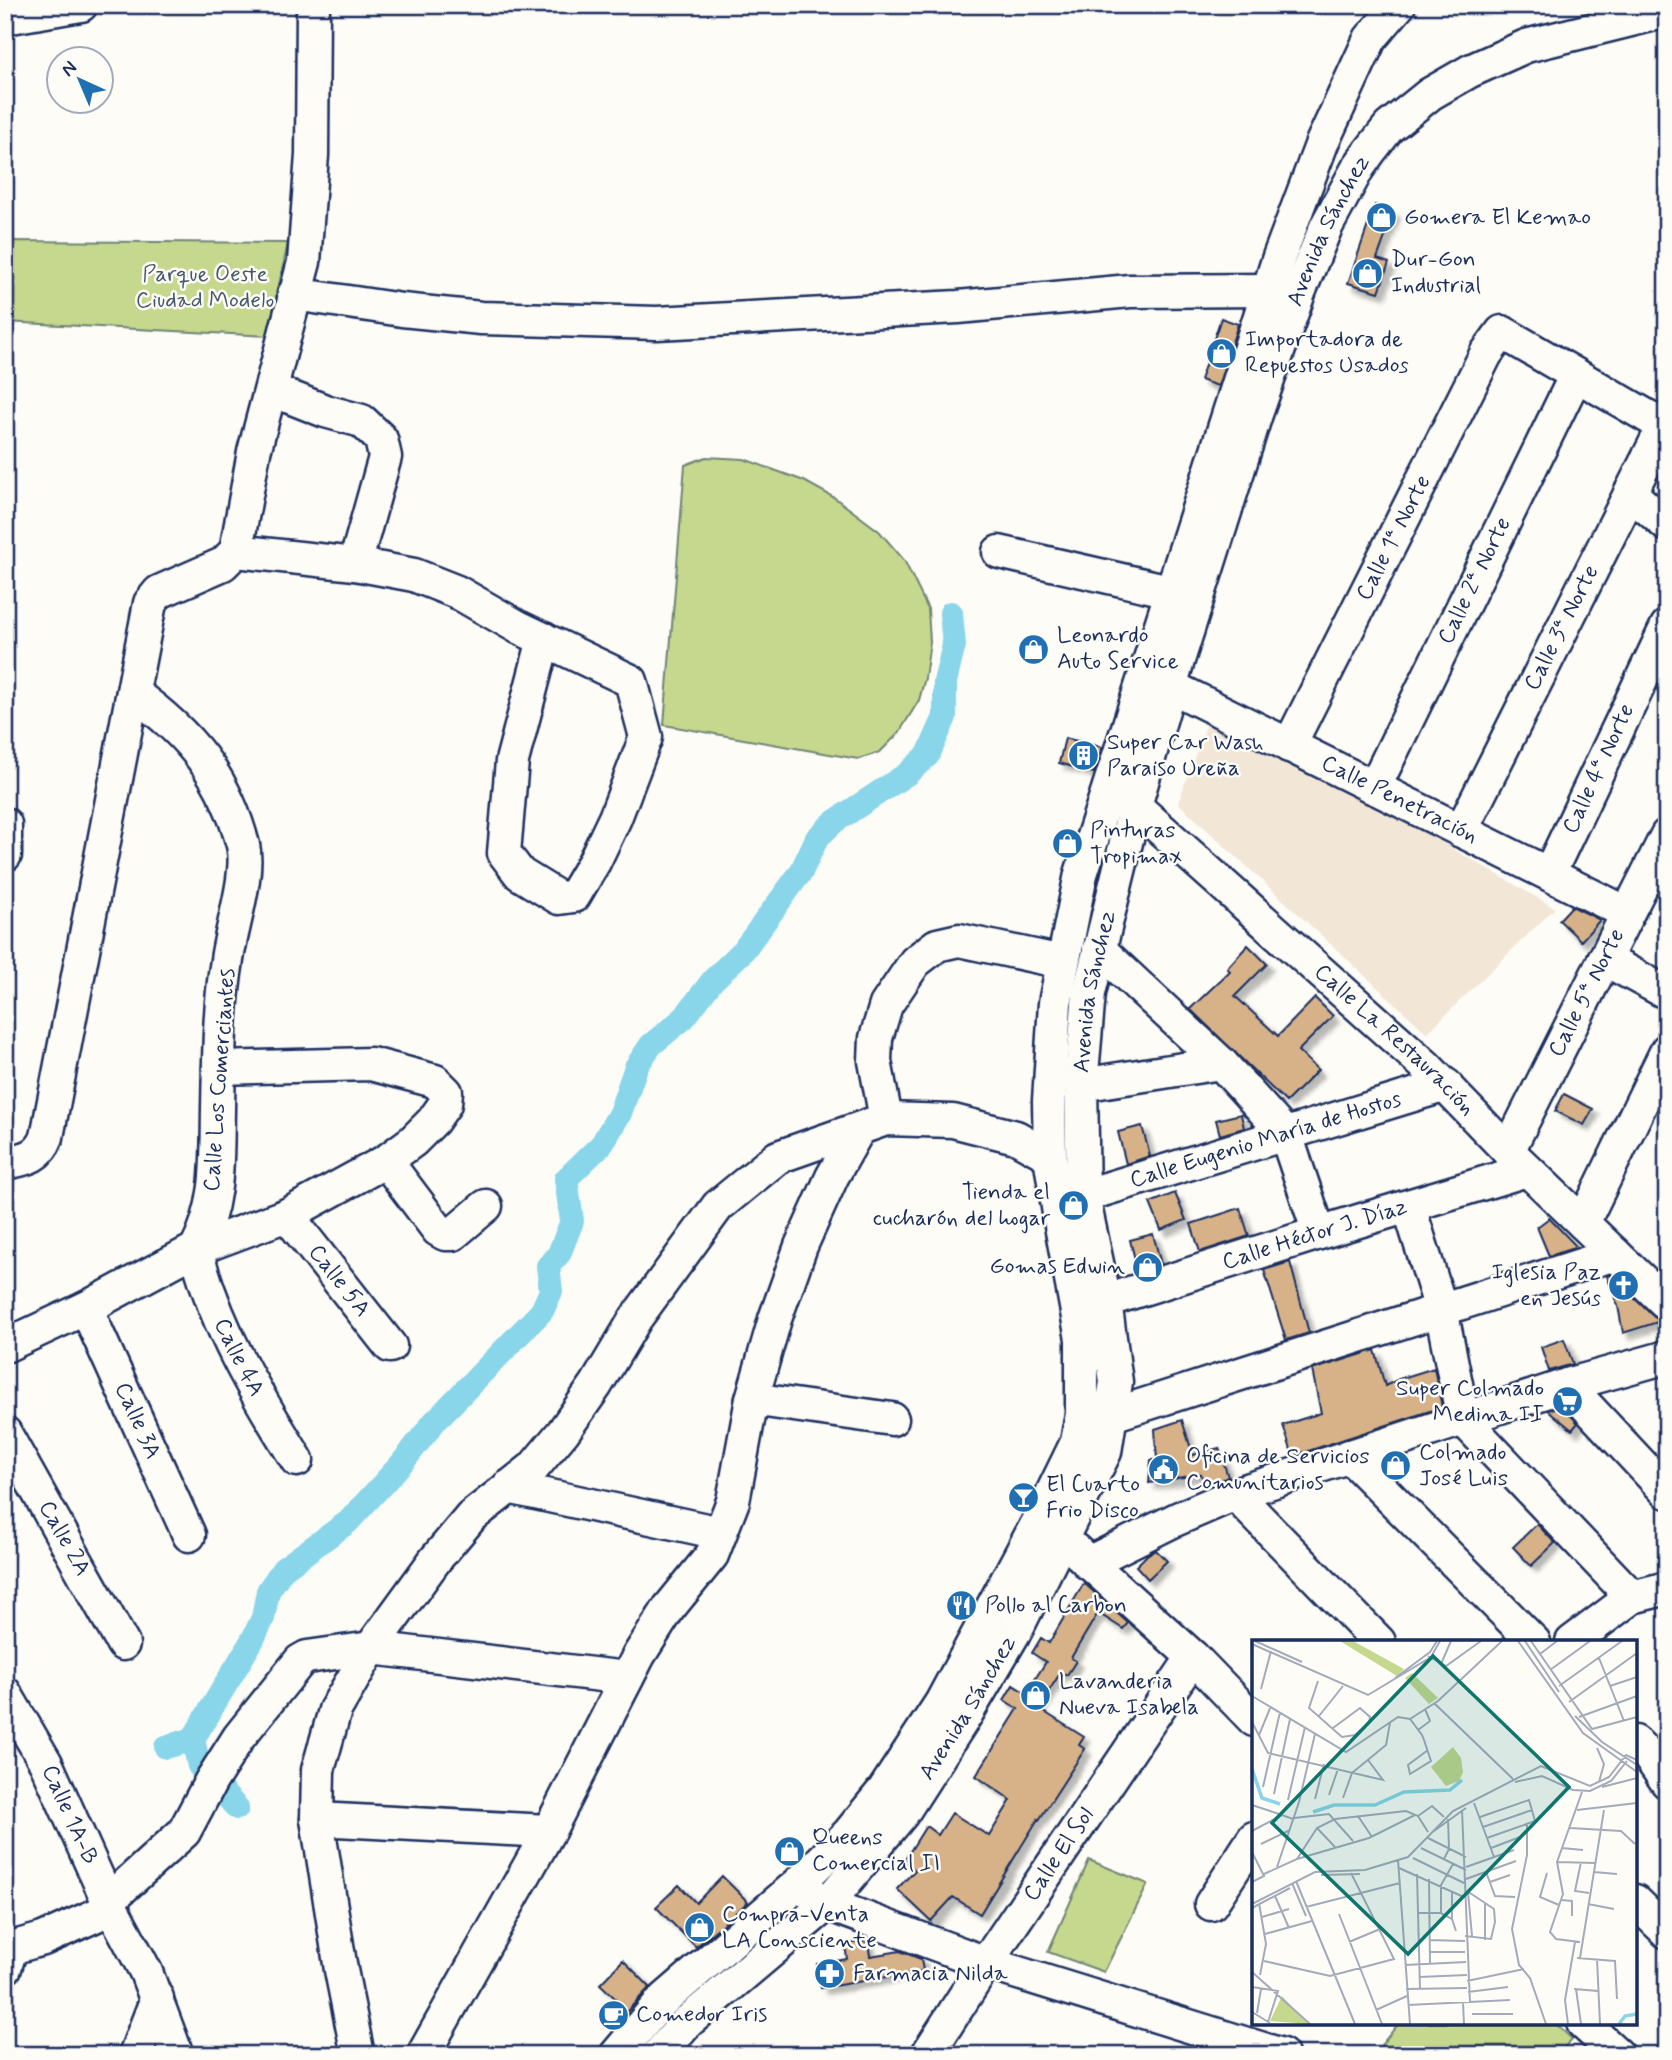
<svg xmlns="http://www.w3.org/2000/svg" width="1672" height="2060" font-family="Mynerve,sans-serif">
  <defs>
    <filter id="shadow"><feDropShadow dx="6" dy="6" stdDeviation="2" flood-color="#0004"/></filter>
  </defs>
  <rect width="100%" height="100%" fill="#fdfcf7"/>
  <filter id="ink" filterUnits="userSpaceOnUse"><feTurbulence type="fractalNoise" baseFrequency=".0143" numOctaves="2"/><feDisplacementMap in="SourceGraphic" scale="14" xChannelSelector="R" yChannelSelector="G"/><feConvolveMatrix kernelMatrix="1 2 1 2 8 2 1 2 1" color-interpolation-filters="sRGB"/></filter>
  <g filter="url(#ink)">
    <!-- built -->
    <path fill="#f2e6d6" d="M1212,709L1555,908L1427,1033L1178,803Z"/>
    <!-- green -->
    <path fill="#c5d88d" stroke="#708476" stroke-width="2" d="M5,241L288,243L268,336L5,322Z
      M706,457L744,459L804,481L835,498L879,531L904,560L928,609L930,642L925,678L919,700L899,733L880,752L858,759L664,725L685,465Z
      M1089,1860L1148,1884L1104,1972L1048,1952Z
      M1399,2023H1555L1572,2039L1557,2055H1397L1378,2049Z"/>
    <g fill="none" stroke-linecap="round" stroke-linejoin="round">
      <!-- canal -->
      <path stroke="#89d5e9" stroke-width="24" d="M193,1739L253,1639L263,1618L268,1591L283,1569L348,1522L402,1463L435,1421L542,1311L551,1291L548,1266L559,1254L572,1221L566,1179L602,1144L620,1113L636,1067L651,1045L684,1018L713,980L743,951L801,872L817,838L834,822L907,774L928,755L945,717V682L954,645L951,613
        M166,1747L193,1739L199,1766L237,1808"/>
    </g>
    <!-- building -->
    <path fill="#d7b289" stroke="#1b2f5e" stroke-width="2" filter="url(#shadow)" d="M1375,205L1394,212L1377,259L1389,263L1379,292L1348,283Z
      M1221,318L1238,324L1218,386L1200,380Z
      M1065,738L1102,747L1094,773L1059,763Z
      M1572,906L1600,920L1581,941L1559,920Z
      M1248,945L1267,964L1235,996L1278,1036L1315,998L1333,1016L1298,1051L1318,1070L1286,1102L1190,1009L1230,971L1227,968Z
      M1564,1094L1593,1109L1584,1125L1555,1111Z
      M1241,1114L1244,1128L1220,1135L1216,1120Z
      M1142,1126L1150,1156L1126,1164L1118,1132Z
      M1175,1193L1186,1220L1161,1230L1150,1203Z
      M1240,1208L1249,1236L1200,1252L1191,1224Z
      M1549,1218L1577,1247L1549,1256L1537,1227Z
      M1153,1234L1161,1264L1138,1271L1130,1240Z
      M1290,1262L1309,1333L1286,1340L1264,1270Z
      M1610,1275L1654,1317L1661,1321L1623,1333L1618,1306L1607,1276Z
      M1564,1339L1573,1364L1549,1371L1541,1347Z
      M1375,1350L1385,1386L1399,1379L1434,1368L1442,1407L1293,1456L1283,1425L1321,1413L1312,1370Z
      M1562,1406L1578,1423L1572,1430L1548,1410Z
      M1182,1420L1193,1455L1219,1448L1228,1477L1205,1487L1201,1474L1149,1483L1151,1460H1157L1155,1429Z
      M1537,1524L1555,1543L1531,1566L1513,1547Z
      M1156,1550L1167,1561L1148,1579L1136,1566L1148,1554Z
      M1084,1583L1128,1623L1123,1629L1098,1613L1071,1658L1076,1661L1067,1675L1061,1672L1038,1708L1084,1737L1079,1745L1085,1749L1039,1820L1038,1819L980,1914L953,1897L931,1921L897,1889L915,1870L904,1861L926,1826L938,1835L952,1813L989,1836L1011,1800L976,1776L1018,1709L1004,1700L1013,1685L1026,1693L1046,1662L1032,1653L1041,1638L1049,1643Z
      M722,1876L748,1902L696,1947L656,1907L679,1885L696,1903Z
      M868,1941L870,1956L900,1951L921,1959L923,1971L821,1988L817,1964L847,1959L845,1944Z
      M623,1960L650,1987L613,2026L601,2014L615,1998L600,1984Z"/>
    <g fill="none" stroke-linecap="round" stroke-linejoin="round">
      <defs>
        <g id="minor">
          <path d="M5,18L81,5"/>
          <path d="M294,294L402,310L481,318L657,323L958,307L1130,291L1267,290"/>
          <path d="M272,390L325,411L362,421L381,439L385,457L355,564"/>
          <path d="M1630,493L1667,525"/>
          <path d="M236,551L355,564L414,575L457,592L518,627L631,681L646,737L615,818L594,862L574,896L559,898L520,874L504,853L512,761L544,639"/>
          <path d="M999,552L1170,591"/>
          <path id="s1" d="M1170,686L1627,913"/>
          <path d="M133,693C189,733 225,776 243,845C250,874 231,929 227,960C219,1009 219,1060 218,1109C217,1160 220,1203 196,1249"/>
          <path d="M1289,746L1486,354L1502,332L1664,426L1461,831"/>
          <path d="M1374,788L1576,375"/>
          <path id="s2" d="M1119,802L1135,806L1427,1067L1508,1151L1667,1304"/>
          <path d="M5,824V855"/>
          <path d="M1549,874L1667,626"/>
          <path d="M1099,949L1221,1063L1286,1135L1319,1233"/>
          <path d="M1604,959L1667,993"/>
          <path d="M1081,1085L1221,1063"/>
          <path d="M886,1119L875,1061L876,1038L886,1005L915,962L937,945L959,940L1062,962"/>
          <path d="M1508,1151L1667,835"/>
          <path d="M386,1161L438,1230L445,1234H453L486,1206"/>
          <path d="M5,1163C25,1159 39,1158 47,1137L150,603L159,592L223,564L236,551L254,452L304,262L312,155L313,5"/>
          <path id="s3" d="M1083,1196L1446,1085"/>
          <path d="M1409,1207L1441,1309L1463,1419L1632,1597"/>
          <path id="s4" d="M287,1215L390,1346"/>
          <path d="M1583,1223L1667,1050"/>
          <path id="s5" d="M196,1249C215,1326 256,1394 297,1460"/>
          <path id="s6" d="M1105,1301L1319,1233L1527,1170"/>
          <path id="s7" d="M86,1308L189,1535"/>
          <path d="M5,1346L86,1308L196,1249L287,1215L386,1161L413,1141L433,1121L445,1104L446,1092L435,1081L371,1064L219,1068"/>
          <path d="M1567,1385L1667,1492"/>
          <path d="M752,1399L892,1419"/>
          <path d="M1112,1415L1615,1254"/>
          <path id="s8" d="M5,1433L123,1644"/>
          <path d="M1349,1456L1534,1642"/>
          <path d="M508,1487L720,1533"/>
          <path d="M1235,1494L1379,1642"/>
          <path d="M1075,1550L1193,1657L1254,1720"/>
          <path d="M1088,1563L1177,1519L1235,1494L1567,1385L1667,1357"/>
          <path d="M1572,1642L1632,1597L1667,1588"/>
          <path id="s9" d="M5,1693L46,1763L108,1901L146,1972L177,2055"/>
          <path d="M1635,1742L1648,1755L1667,1782"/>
          <path d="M317,1819L549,1831"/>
          <path d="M811,1893L827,1904L986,1963L1282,2055"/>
          <path d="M108,1901L184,1832L211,1781L239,1737L300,1661L307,1657L371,1648L627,1678"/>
          <path d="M1635,1901L1667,1932"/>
          <path d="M1211,1904L1254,1838"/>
          <path d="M5,1968L11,1948L43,1939L112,1908"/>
          <path d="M1583,2023L1618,2055"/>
          <path d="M135,2055L157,1998"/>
          <path d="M358,2055L341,1970L317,1819L318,1770L335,1710L371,1648L435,1560L471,1517L533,1468L563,1432L596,1385L636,1318L718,1206L778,1157L886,1119L953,1121L1016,1137L1050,1156"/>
          <path d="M423,2055L549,1831L639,1655L669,1608L712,1555L733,1501L752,1399L775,1319L801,1246L832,1177L859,1129"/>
          <path d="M616,2055L660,2003L798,1884L849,1833L884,1790L941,1703L1038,1522L1077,1442L1082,1414V1339L1060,1220L1050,1156L1049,1101L1055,1003L1081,874L1279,257L1322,143L1370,39L1399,5"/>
          <path id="s10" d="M658,2055L685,2024L827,1904L902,1814L967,1713L1017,1628L1105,1452L1116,1382L1105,1301L1083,1196L1081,1085L1089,993L1135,806L1170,686L1256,414L1300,290L1326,227L1358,168L1370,151L1389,127L1430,94L1470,71L1526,46L1667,11"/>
          <path id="s11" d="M927,2055L986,1963L1193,1657"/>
        </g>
      </defs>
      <!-- minor casing -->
      <use href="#minor" stroke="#1b2f5e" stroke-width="37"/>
      <!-- minor -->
      <use href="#minor" stroke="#fdfcf7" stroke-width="32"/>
    </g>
  </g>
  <!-- icons -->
  <defs>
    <symbol id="shop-disc" viewBox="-11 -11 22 22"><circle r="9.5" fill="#1f6fb2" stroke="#fdfcf7"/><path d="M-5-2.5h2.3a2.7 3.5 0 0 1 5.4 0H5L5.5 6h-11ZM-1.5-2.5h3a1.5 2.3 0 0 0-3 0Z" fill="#fff"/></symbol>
    <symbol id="building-disc" viewBox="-11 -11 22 22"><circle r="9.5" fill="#1f6fb2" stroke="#fdfcf7"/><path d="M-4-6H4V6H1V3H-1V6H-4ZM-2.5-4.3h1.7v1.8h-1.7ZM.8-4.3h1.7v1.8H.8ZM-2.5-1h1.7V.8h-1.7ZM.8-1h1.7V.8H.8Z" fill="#fff"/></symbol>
    <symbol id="church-disc" viewBox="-11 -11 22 22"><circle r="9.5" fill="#1f6fb2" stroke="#fdfcf7"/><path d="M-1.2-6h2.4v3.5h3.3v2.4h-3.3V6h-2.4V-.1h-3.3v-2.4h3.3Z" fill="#fff"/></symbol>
    <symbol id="supermarket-disc" viewBox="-11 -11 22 22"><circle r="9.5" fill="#1f6fb2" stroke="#fdfcf7"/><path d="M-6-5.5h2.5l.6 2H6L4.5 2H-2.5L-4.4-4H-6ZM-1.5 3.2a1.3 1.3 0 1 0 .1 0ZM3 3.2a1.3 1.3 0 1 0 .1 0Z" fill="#fff"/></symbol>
    <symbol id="civic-disc" viewBox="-11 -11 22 22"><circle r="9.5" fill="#1f6fb2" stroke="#fdfcf7"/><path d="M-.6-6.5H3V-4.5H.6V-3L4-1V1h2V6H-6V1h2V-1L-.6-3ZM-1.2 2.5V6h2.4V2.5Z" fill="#fff"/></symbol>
    <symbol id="bar-disc" viewBox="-11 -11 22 22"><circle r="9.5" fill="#1f6fb2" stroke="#fdfcf7"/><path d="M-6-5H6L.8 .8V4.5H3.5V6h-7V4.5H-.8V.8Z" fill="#fff"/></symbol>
    <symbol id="restaurant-disc" viewBox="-11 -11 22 22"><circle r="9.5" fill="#1f6fb2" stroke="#fdfcf7"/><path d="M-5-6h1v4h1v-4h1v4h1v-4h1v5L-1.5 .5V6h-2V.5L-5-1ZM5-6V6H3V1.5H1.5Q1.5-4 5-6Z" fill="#fff"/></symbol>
    <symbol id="pharmacy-disc" viewBox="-11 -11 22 22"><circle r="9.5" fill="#1f6fb2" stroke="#fdfcf7"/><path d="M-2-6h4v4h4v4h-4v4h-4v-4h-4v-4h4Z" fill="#fff"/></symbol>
    <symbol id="cafe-disc" viewBox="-11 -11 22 22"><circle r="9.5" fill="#1f6fb2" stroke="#fdfcf7"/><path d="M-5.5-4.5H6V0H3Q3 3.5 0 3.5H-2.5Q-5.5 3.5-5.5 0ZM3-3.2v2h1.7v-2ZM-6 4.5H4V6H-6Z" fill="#fff"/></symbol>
  </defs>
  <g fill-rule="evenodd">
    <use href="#shop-disc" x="1364" y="200" width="35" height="35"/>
    <use href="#shop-disc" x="1350" y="256" width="35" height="35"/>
    <use href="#shop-disc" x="1204" y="336" width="35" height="35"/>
    <use href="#shop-disc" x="1016" y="632" width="35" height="35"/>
    <use href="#building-disc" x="1066" y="738" width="35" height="35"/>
    <use href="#shop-disc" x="1050" y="826" width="35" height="35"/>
    <use href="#shop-disc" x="1056" y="1188" width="35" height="35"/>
    <use href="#shop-disc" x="1130" y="1250" width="35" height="35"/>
    <use href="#church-disc" x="1606" y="1268" width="35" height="35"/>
    <use href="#supermarket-disc" x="1550" y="1384" width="35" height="35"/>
    <use href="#shop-disc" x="1378" y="1448" width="35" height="35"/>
    <use href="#civic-disc" x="1146" y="1452" width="35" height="35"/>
    <use href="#bar-disc" x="1006" y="1480" width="35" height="35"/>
    <use href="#restaurant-disc" x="944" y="1588" width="35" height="35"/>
    <use href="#shop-disc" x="1018" y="1678" width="35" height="35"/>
    <use href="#shop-disc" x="772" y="1834" width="35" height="35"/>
    <use href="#shop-disc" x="682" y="1910" width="35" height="35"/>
    <use href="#pharmacy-disc" x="812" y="1956" width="35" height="35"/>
    <use href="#cafe-disc" x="596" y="1998" width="35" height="35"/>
  </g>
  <g text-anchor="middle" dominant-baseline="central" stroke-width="5" stroke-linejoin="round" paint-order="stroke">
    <!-- poi labels -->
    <g font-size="23" fill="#1b2f5e" stroke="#fdfcf7" text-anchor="start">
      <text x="1404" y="218">Gomera El Kemao</text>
      <text x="1391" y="260">Dur-Gon<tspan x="1391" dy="26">Industrial</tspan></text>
      <text x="1245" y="340">Importadora de<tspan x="1245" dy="26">Repuestos Usados</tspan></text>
      <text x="1057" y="636">Leonardo<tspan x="1057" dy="26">Auto Service</tspan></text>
      <text x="1107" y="743">Super Car Wash<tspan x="1107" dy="26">Paraiso Ureña</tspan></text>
      <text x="1090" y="831">Pinturas<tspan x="1090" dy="26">Tropimax</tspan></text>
      <text x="1050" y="1193" text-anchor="end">Tienda el<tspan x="1050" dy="26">cucharón del hogar</tspan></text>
      <text x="1125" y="1267" text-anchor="end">Gomas Edwin</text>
      <text x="1601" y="1273" text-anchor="end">Iglesia Paz<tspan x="1601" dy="26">en Jesús</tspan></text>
      <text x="1544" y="1389" text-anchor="end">Super Colmado<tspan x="1544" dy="26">Medina II</tspan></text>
      <text x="1419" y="1453">Colmado<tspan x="1419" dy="26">José Luis</tspan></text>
      <text x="1186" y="1457">Oficina de Servicios<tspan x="1186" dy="26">Comunitarios</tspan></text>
      <text x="1046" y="1485">El Cuarto<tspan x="1046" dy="26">Frio Disco</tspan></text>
      <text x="985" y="1606">Pollo al Carbon</text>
      <text x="1059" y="1682">Lavanderia<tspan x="1059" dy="26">Nueva Isabela</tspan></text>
      <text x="812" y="1838">Queens<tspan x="812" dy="26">Comercial II</tspan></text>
      <text x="722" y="1915">Compra-Venta<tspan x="722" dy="26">LA Consciente</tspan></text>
      <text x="853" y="1974">Farmacia Nilda</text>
      <text x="636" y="2015">Comedor Iris</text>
    </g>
    <!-- street labels -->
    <g font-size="23" fill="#1b2f5e" stroke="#fdfcf7">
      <text stroke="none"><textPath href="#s10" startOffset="2023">Avenida Sánchez</textPath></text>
      <text transform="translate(1394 538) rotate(-63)">Calle 1ª Norte</text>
      <text transform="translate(1475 581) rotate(-64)">Calle 2ª Norte</text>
      <text transform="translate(1562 628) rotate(-63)">Calle 3ª Norte</text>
      <text transform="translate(1599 769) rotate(-65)">Calle 4ª Norte</text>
      <text stroke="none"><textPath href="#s1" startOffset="256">Calle Penetración</textPath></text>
      <text stroke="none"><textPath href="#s10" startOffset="1225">Avenida Sánchez</textPath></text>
      <text transform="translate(1587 993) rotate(-63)">Calle 5ª Norte</text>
      <text stroke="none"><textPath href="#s2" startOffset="366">Calle La Restauración</textPath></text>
      <text transform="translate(220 1080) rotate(-86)">Calle Los Comerciantes</text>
      <text stroke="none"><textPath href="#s3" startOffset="191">Calle Eugenio María de Hostos</textPath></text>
      <text stroke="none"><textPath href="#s6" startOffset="220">Calle Héctor J. Díaz</textPath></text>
      <text stroke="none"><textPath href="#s4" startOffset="84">Calle 5A</textPath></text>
      <text stroke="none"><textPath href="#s5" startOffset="117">Calle 4A</textPath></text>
      <text stroke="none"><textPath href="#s7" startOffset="124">Calle 3A</textPath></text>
      <text stroke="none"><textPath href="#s8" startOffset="121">Calle 2A</textPath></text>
      <text stroke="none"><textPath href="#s10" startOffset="469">Avenida Sánchez</textPath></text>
      <text stroke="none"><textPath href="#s9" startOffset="138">Calle 1A-B</textPath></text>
      <text stroke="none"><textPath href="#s11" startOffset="240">Calle El Sol</textPath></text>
    </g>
    <!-- park labels -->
    <g font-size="23" fill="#46596a" stroke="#fdfcf7">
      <text x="205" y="275">Parque Oeste<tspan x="205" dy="26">Ciudad Modelo</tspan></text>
    </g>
  </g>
  <!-- overview -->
  <g transform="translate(1252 1640)">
    <rect width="385" height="385" fill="#fdfcf7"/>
    <path d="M88,1H101L152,29L145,36ZM160,33L186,58L177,64L153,38ZM201,107L209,118L211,132L207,141L194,146L179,127ZM30,356L56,384L18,381Z" fill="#c5d88d"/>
    <path fill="none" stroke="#89d5e9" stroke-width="3.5" d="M0,129L10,158L28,164M61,172L82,165H123L152,152L198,150L210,140M367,384L373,376L385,374"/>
    <path fill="none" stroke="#a3aaba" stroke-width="2" d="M3,1L50,22M266,1L331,93L385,132M273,1L307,52M279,1L340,89L385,77M0,4L116,55L179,17L188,1M288,14L305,1M176,16L194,26L229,1M347,18L372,81M189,24L199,1M298,30L338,1M143,38L178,12L185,1M66,41L57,68L90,97L103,95L117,83L118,77L108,68L81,88M307,46L370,1M358,46L385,37M9,49L19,11M0,56L94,112L146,77L158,79L170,95L172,100L179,121L158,134L156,125L176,110M317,62L385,13M182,63L261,139M67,76L91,46M323,76L350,102L385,125M327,77L385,56M158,79L186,61L250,1M0,82L16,113L131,140L116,120M166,90L178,81L173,69M7,95L19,66M345,108L352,124L347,142M100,133L134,105L138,83M263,142L290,136L321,150L338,151L359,141L375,121M11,147L28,72M350,147L385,138M22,154L38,79M77,155L86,129M91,158L100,133M63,159L72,124M36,160L53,87M222,163L242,217M0,165L30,175M210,170L218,363M325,170L385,163M106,176L120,197M166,176L180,166L192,177M228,177L277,160L283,181L235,198M42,178L77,174L101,201M275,183V215L260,289L267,325L278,338L294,384M231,187L280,170M65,188L83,207M318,188L369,191L383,204M0,191L30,175L41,179M182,191L214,168M176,198L214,217M9,204L38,190M169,208L214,230M239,208L268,197M310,208L331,210M0,212L12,236L0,242M161,218L214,244M45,219L65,188L83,179L154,171L166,176L176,192M192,219L197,209L196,179M146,220L158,384M305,222L343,223M329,222L323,251L337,253M25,227L47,162L63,94M214,227L262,210M147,228L214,258M234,232L243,256L263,257M342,232L365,234M295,233L288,257L307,265M12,234L45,219L117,198L163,175M165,234L168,349M69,235L108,234M177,239L178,324M214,239L264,221M44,241L103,384M238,242L258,235M40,243L54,276M216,252L220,296M23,256L37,288M310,260L320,261V276M7,263L14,304L8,335M233,263V300M0,264L63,232L113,230L156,217L201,171L289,126L338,146L357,137L374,115L385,120M336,264L362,269M54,267L148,243M0,268L38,248M165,273H189L200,279L204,291M189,273V245L201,224M87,274L130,384M10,277L37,269M200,279V251M13,294L60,281M213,296L239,299L243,282L242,269L215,251M177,300L213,301M97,302L128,289M328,302L304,299L298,292L311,254L305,222L330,152M178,312H213M325,318L363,321L365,359M328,318L352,170M345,319L348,384M12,321L78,336L142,319L99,233M153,325L214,322M0,332L58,384M167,337L215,335M215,341L272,329M0,347L26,351L16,382M154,349L215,348M322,349L346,351M324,349L329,384M216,352L256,347M211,363L212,384M156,365L258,360M124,370L155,356M0,372L18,383M5,373L9,349M220,374H261M316,384L313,360L323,302"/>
    <path fill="#0f766e" fill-opacity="0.15" stroke="#0f766e" stroke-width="3.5" d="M181,16L317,147L156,314L20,183Z"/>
    <rect width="385" height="385" fill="none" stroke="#1b2f5e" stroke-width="3.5"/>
  </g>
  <!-- margin -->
  <rect width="1672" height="2060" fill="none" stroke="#fdfcf7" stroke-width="28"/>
  <rect x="14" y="14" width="1644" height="2032" fill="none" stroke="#1b2f5e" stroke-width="2.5" filter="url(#ink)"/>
  <!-- north arrow -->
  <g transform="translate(80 80) rotate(316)"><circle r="33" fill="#fdfcf7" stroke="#a3aaba" stroke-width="2"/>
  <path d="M0-5L12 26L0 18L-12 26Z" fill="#1f6fb2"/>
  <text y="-10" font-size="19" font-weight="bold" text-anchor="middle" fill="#1b2f5e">N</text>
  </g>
</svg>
